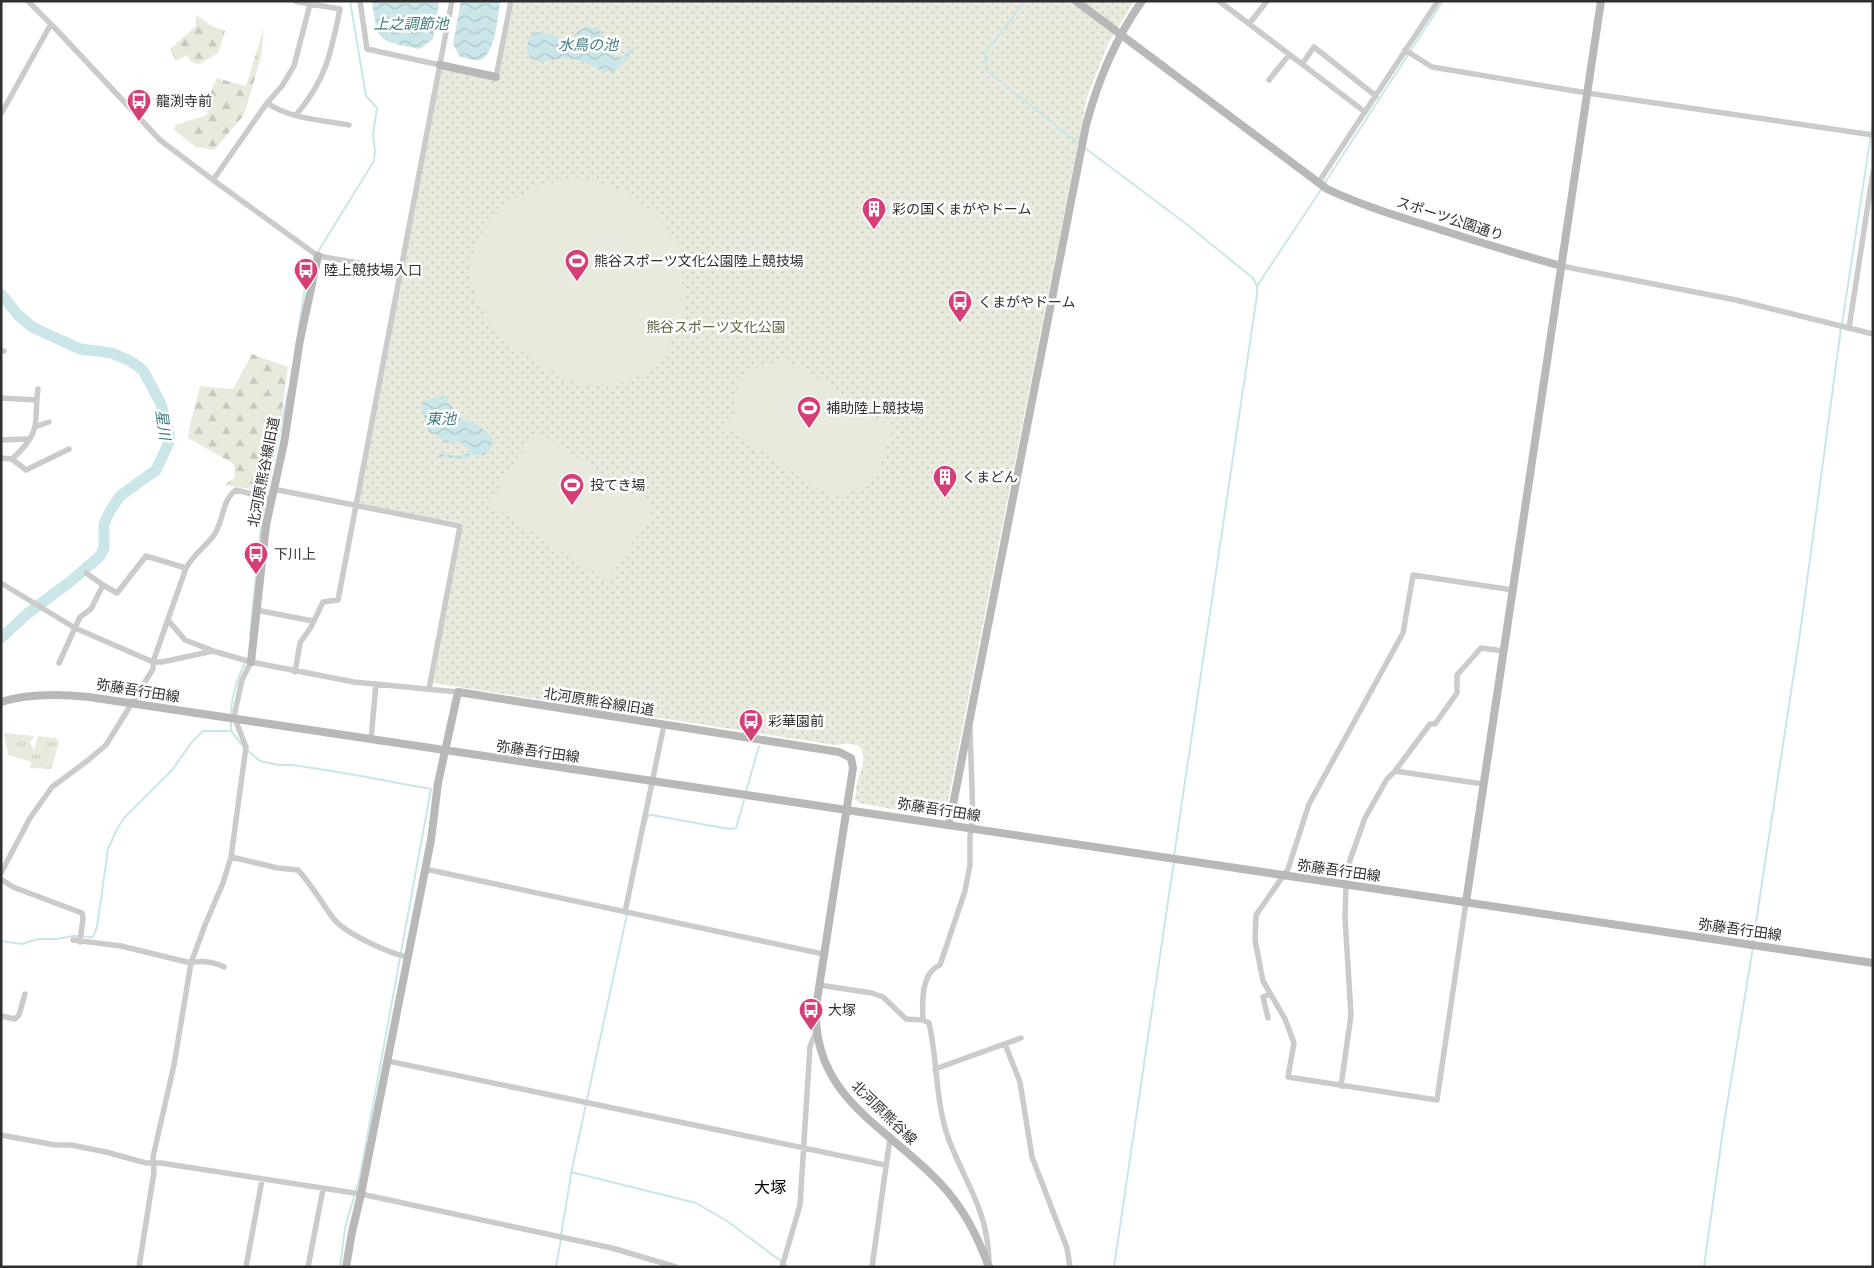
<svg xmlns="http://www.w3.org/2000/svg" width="1874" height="1268" font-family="'Fira Sans','Noto Sans JP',sans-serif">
  <defs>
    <pattern id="grass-tufts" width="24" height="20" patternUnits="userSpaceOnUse" patternTransform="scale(1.25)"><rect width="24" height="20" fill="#e8eadd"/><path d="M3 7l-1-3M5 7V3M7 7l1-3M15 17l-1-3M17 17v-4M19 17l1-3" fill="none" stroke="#c7c9be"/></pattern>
    <pattern id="forest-firs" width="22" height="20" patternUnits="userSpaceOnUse" patternTransform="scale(1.25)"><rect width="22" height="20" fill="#e8eadd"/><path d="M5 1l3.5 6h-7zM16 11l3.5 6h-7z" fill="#c7c9be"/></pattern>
    <pattern id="park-dots" width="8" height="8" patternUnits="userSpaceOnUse" patternTransform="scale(1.25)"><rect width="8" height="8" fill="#e8eadd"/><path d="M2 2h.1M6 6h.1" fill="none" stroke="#c7c9be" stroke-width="1.8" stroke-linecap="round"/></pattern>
    <pattern id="water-waves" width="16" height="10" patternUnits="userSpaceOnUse" patternTransform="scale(1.25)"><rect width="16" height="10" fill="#cae6e8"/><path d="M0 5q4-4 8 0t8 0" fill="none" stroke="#aec6c7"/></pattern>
  </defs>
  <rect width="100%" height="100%" fill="#fff"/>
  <!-- grass -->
  <path fill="url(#grass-tufts)" d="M4,733L34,736L30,742L34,750L38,736L56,738L59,743L51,769L30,768L31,762L8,755Z"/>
  <!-- forest -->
  <path fill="url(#forest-firs)" d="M196,15L212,26L225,31L218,53L199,64L191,62L187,55L176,61L170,49L196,26Z
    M264,28L261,57L244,115L214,150L196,147L174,130L175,125L207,115L210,94L217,78L246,86Z
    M252,354L288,367L278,442L268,492L225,485L235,477L234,464L188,438L190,425L200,386L233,389Z"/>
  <!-- park -->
  <path fill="url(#park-dots)" d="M514,1H1134L1108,44L1087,97L947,806L930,816L859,803L855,799C856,793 856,785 858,779C867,756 868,739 835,745L433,683L463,523L358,504L441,70L498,81Z"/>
  <!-- pitch -->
  <path fill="#e8eadd" d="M569,176C608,185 639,192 665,225C671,232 675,242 679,249L675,252C687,294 691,314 665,352C641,386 597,394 561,376C550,371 541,364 531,358C484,327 447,278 489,224C512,194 533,187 568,179Z
    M782,362L801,367L894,430L887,440L883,436C888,476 860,504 820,490L725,427L731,418L734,420C732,385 744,364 782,362Z
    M536,431L655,508L607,581L488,503Z"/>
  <!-- water -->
  <path fill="url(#water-waves)" d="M372,1H439L433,39L420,49C379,40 378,45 372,1Z
    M461,1H500C498,15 495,56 480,60C474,61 466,58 460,57L453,44Z
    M586,26L598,28C606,38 606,51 616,58L623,56L633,47L635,48C629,54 621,69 614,71C601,75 590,63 578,60C561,55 552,62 539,61C523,59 526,42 532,33C545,30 553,36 566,40C574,37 578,30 586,26Z
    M445,395L458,417C471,422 487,427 493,440L490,450L484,455H469L467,459L439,457V454L461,456L466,454L469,450L459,441L445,443L438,435L429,433L422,410L424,401Z"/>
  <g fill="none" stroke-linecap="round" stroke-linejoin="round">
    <!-- stream -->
    <path stroke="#cae6e8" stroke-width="2" d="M1025,1L985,53L986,70L1079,144
      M1085,148L1185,223L1253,278L1257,286V295L1174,856
      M1324,184L1443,1
      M1257,286L1322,188
      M1842,324L1873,121
      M298,334L305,288L314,258L374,161L375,151L373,134L377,108L366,96L350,1
      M266,496L289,388
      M250,635L260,536L265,500
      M231,716C231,696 237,679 246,661
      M231,721V731L244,747
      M247,750L260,761L279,765H293L344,773L431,789L360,1176L345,1228L340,1267
      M746,792L759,746
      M647,819L649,815H652L729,829L736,828L745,797
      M1,941L22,944L38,939H56L73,936L93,937L97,927L108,849L117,829L124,818L172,770L192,742L203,731H231
      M1753,942L1800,633L1841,328
      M571,1172L696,1203L727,1221L789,1267
      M561,1235L572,1169L627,914
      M556,1267L561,1239
      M1114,1267L1174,861
      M1704,1267L1724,1123L1753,947"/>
    <!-- river -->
    <path stroke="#cae6e8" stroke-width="11" d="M1,294L18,315L32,327L80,349L112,353L130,361L143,370L161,404L169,434V442L156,470L120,496L110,511L104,524V548L100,556L71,581L27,614L1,638"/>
    <!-- street -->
    <path stroke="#cbcbcb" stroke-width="5.5" d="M28,1L51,24L160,140L213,180L318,256L400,270
      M360,1L367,49L440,65
      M1219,1L1365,112
      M1249,24L1267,1
      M1405,50L1432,67L1587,93L1873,135
      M1302,64L1314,47L1376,96
      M496,77L511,1
      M1269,80L1289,55
      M267,103C290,119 322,120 349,125
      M1,114L51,24
      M296,115C326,80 331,53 340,9L310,4
      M213,180L267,103L282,86L294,66L310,4L295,1
      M1318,183L1438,1
      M1561,266L1736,300L1873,334
      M1849,328L1873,172
      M1,351H4
      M1,398L36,400
      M35,427L49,422
      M1,440L28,439
      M1,458L12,459C21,451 33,438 35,426C37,414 36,401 38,389
      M12,459L26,470L69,449
      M273,489L460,526L429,689
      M86,573L103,585
      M1,583L75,628L153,662H162L213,651L251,662L354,682L458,692
      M256,610L313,621
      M168,620L185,640L211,650
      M59,663L80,617L91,609L103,585L117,593L146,556L186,568
      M295,672L300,643L311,627L323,602L338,600L452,1
      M371,739L376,684
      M1395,771L1483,784
      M231,857L278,868L298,870C312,885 321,902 333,918C344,933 390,954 408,957
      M425,869L823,954
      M1,873L30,818L52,787L87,761L106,745L153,669V662L186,568C193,555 205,547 214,535C224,521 221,501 236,490L271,499
      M1,879L13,887L82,913L83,918L80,942
      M1466,902L1437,1100L1288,1077L1294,1043L1285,1019L1263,981L1255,940L1256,915L1288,869L1309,804L1403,633L1413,575L1513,590
      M625,912L664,725
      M73,940L121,946L191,963C200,960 215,962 224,967
      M819,985L872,993L883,997L906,1019L923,1020L929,1023C938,1062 935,1102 949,1140C966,1185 988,1210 989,1262
      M1,1016L15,1019L19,1015L25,994
      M1268,1018L1263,997L1270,994
      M923,1020C922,1002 921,973 940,965L965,891L970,865V836L973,820L970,728
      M1005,1044L1020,1082L1032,1157L1067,1248L1070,1267
      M388,1061L885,1165
      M935,1069L1021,1038
      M1341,1086L1351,1015L1345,918L1346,884L1350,860L1365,818L1387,779L1395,771L1430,724H1435L1457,693V675L1481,648L1503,651
      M1,1135L55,1145H71L106,1152L146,1163H161L361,1194L612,1248L676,1267
      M139,1267L154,1172L153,1157L174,1065L191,963L205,925L223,883L231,857L246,747L235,719V712L242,680L251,662
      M246,1267L262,1180
      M308,1267L323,1189
      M782,1267L800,1205L810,1046L816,1032
      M872,1267L890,1138"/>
    <!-- secondary -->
    <path stroke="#b8b8b8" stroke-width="8" d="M1076,1L1327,189C1361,205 1397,216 1432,227C1475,241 1518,254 1561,266
      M440,65L496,77
      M251,662L266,525L284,443L300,340L318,256
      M1,702C29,693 60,694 89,697L1873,963
      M949,825L1086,125C1098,80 1115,39 1142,1
      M1466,902L1601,1
      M346,1267L352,1232L361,1194L431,840L438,783L458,692L839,752L851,758L853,768L816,1007C812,1097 886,1126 939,1182C963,1207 977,1235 989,1267"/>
  </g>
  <!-- icons -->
  <defs>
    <symbol id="bus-pin" viewBox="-11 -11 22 30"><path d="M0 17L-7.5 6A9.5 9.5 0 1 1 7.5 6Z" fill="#d53f78" stroke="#fff"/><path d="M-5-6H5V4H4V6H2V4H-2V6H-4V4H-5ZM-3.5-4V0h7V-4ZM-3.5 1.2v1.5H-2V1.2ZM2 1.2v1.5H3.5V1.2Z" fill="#fff"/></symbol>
    <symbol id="building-pin" viewBox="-11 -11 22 30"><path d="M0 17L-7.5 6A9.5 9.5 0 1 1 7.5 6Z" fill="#d53f78" stroke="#fff"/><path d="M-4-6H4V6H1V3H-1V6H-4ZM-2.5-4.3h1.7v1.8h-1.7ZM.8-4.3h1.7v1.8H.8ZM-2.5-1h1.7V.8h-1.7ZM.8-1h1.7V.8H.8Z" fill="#fff"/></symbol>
    <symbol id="stadium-pin" viewBox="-11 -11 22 30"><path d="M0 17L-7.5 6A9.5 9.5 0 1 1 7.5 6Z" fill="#d53f78" stroke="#fff"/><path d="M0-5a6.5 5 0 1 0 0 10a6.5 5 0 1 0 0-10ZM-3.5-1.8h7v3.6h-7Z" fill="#fff"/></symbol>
  </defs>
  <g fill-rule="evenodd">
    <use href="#bus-pin" x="125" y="87" width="28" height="38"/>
    <use href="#building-pin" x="860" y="195" width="28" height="38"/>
    <use href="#stadium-pin" x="563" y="247" width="28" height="38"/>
    <use href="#bus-pin" x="292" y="256" width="28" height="38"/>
    <use href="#bus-pin" x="946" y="288" width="28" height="38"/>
    <use href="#stadium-pin" x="795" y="394" width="28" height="38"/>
    <use href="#building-pin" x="931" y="463" width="28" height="38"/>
    <use href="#stadium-pin" x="558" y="471" width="28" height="38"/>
    <use href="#bus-pin" x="242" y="540" width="28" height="38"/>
    <use href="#bus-pin" x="737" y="707" width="28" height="38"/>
    <use href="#bus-pin" x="797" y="996" width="28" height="38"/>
  </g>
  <g text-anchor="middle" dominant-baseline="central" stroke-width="5" stroke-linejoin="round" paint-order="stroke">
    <!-- poi labels -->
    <g font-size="14" fill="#2e2e2e" stroke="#fff" text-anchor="start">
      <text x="156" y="101">龍渕寺前</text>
      <text x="892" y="209">彩の国くまがやドーム</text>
      <text x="594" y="261">熊谷スポーツ文化公園陸上競技場</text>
      <text x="324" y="270">陸上競技場入口</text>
      <text x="978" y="302">くまがやドーム</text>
      <text x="826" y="408">補助陸上競技場</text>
      <text x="962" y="477">くまどん</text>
      <text x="590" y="485">投てき場</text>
      <text x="274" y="554">下川上</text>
      <text x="768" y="721">彩華園前</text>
      <text x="828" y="1010">大塚</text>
    </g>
    <!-- street labels -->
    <g font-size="14" fill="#2e2e2e" stroke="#fff">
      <text transform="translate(1450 219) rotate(18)">スポーツ公園通り</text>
      <text transform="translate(264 472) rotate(-79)">北河原熊谷線旧道</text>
      <text transform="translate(138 691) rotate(9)">弥藤吾行田線</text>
      <text transform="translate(599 702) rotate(9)">北河原熊谷線旧道</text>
      <text transform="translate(538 752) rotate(8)">弥藤吾行田線</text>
      <text transform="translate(939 810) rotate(9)">弥藤吾行田線</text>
      <text transform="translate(1339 871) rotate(8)">弥藤吾行田線</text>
      <text transform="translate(1740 930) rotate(8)">弥藤吾行田線</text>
      <text transform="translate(884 1113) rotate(44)">北河原熊谷線</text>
    </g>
    <!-- park labels -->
    <g font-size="14" fill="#5d653f" stroke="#fff">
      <text x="716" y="327">熊谷スポーツ文化公園</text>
    </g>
    <!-- water labels -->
    <g font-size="15" font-style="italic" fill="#407c82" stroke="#fff">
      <text x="411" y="24">上之調節池</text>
      <text x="588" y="45">水鳥の池</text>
      <text x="441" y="419">東池</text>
      <text transform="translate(163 425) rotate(82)">星川</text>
    </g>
    <!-- quarter labels -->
    <g font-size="16" fill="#000" stroke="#fff">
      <text x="770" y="1187">大塚</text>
    </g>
  </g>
  <!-- border -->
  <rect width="1874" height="1268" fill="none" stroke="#2e2e2e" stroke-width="5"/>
</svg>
